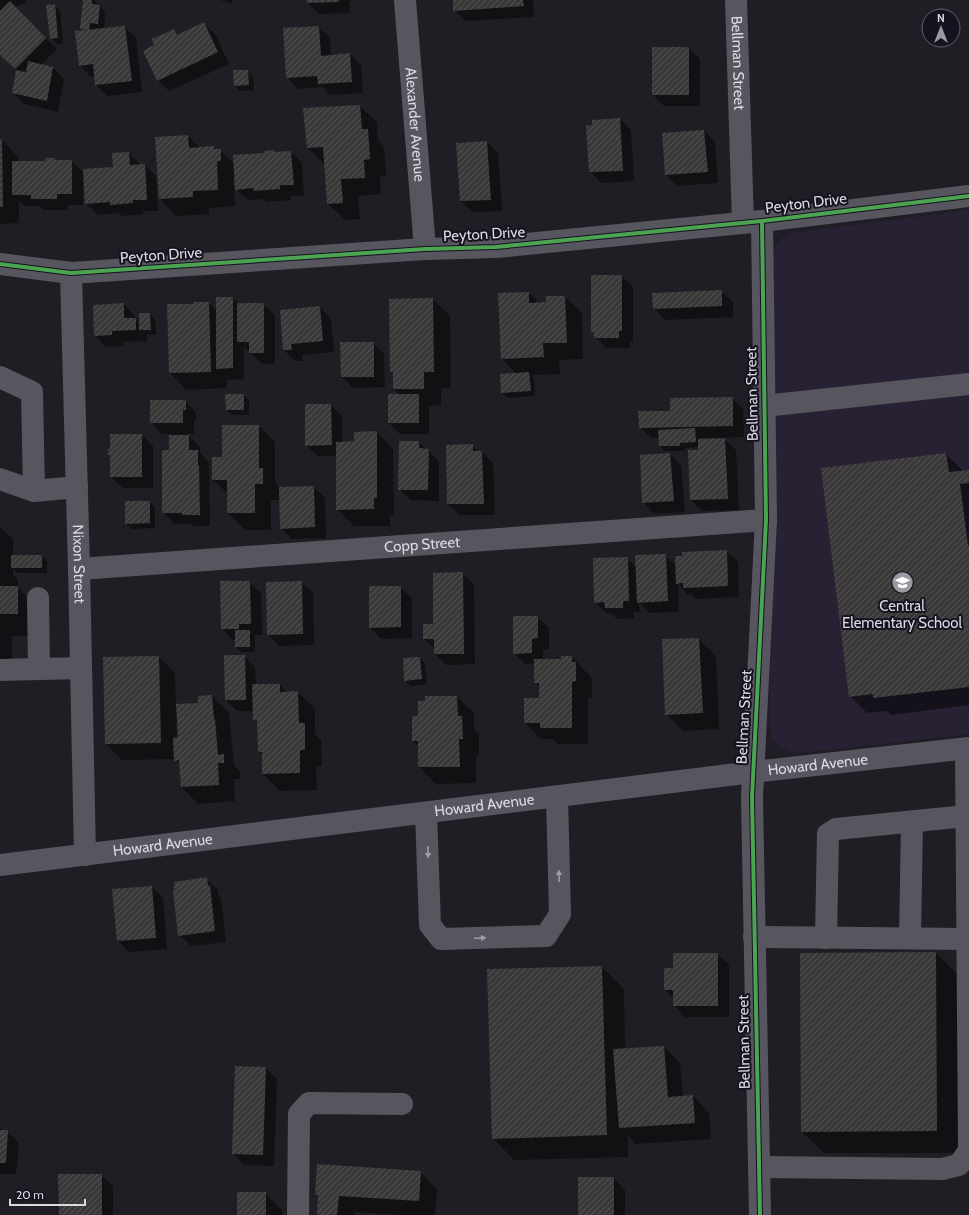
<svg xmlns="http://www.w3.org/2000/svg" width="969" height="1215" font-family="Cabin,sans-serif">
  <defs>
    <pattern id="building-hatch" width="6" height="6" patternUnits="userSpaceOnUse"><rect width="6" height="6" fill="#3b3839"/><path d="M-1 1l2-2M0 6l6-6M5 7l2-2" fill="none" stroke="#575456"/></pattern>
  </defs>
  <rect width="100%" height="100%" fill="#201e25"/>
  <!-- built -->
  <path fill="#272133" d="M969,210V734L809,752H792L780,747L772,739L770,723V262L774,247L782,238L792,233Z"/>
  <!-- shadow -->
  <path fill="#0007" fill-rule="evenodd" d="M0,0H25L27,3L14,7L57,49L41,65L53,68L64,79L58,112L24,104L13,93L17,71L0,54Z
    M84,0H94L98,4L97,6H100L105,12L104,29L125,27L136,38L142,92L107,96L96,85L95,76L91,77L80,65L84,31L81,29Z
    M219,0H232V3Z
    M307,0H354V1H349L350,13L319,14L308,3Z
    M454,0H533L534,17L466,21L454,10Z
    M54,5L60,11L63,43L57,44L51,38Z
    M204,23L215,34L229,64L169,91L158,80L156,46L173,30L178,35Z
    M319,27L330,38L331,56L350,54L361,65L363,93L330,95L323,87L298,89L287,77Z
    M689,48L700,59V106H664L653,95Z
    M247,71L253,76L254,90L240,91L235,86Z
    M360,106L377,122L378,140L384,147L386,176H380L381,194L358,196L360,219L345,220L328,204L325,165L308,148Z
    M620,119L631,130L634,181L601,183L590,171Z
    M704,131L715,142L718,183L677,186L666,175Z
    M188,136L200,148L214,147L216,150H220L235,165L276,153L291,152L302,163L304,196H291V200L266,202L264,199L248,200L236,189V178H233L235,206L209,208V214L176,216L160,199Z
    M0,140H2L18,157V162H46L55,159L57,161H71L83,172V205H68V210H43L40,206H24L19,201V223L0,224Z
    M487,142L498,153L502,211L472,212L461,201Z
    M129,153L140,165H145L156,176L158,211H143V214L122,216L119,213L98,215L86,203L114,168Z
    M622,276L633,287V342H630V348H606L595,337V333L592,331Z
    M721,291L733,302V317L665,320L654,308Z
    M529,293L539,303H547V297H565L582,313L583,359L559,360L560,374L531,375L534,378L535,396L508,398L502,392L517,374L502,359Z
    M232,298L239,304H263L275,315V364H262L244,347V379L228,380L227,378V388L186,390L170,373L194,305L209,303L217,311Z
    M433,299L450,316L451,388H441V405L429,406V434H400L389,423V395H400L394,389V374L391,372Z
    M124,304L135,316V318L140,323L150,314L155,320L156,335H147V341L123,342V346L106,347L95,335Z
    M320,307L331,319L334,352L302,355L303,361H295L284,350Z
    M373,343L384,354L385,387L353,388L342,377Z
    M244,395L249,400V415H232L227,410Z
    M732,398L743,409L744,437L723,438L736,450L739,510L702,511L691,500L699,447L685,448V451H665L660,446V438H651L640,427L671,412ZM700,438H716V439L700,440Z
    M151,401H185L196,412V421H194V434H187L200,447V453L209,462L210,526H194L192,524H174L163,512L170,451V434H162L151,423Z
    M331,405L342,416V443L355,442L377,432L393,449L394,515H390V526H354L337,509V456H318L306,445Z
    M259,426L275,442V482L279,486V488L314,487L325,498L326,538L292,539L281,528L280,500H271V530H245L228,513V494L213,480L223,458Z
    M142,435L153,446V488H123L111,477V457L109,455Z
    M419,442L439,461V501L411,500L399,489Z
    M472,445L479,452H482L493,463L495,515H460L448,504Z
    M670,454L681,466L685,512L654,514L643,502Z
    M946,454L963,471H969V705L891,715L887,711L867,713L850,696Z
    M150,502L155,507V528L132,529L126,523Z
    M0,527L13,539V556H42L47,561V573H18L13,568V575L18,580V588L40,609V636H12V660H0Z
    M726,551L738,562L739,597L695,599L691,594L688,595L678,584L679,612L650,613L639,603L640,612H633L634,618L617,619L611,613H606L595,602L627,558L636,567L665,555L676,566Z
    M462,573L474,584L475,664L446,665L435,654V649L424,639L434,625Z
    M249,582L261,593L262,635H253L255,636V652H241L236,647V640H233L222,629Z
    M301,582L313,593L314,645L279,646L268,634Z
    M400,587L412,598V638L381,639L370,627Z
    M537,617L549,628V649L543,650V660H562L572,657L588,674L592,679V698H588V744H558L553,739H541L525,723L540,699V688L535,682V664H525L514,653Z
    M699,639L716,656L719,729L683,731L666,714Z
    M244,656L255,667L256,685H280L288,693L298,692L315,709V734L321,740L322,766H316L317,790L280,791L263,774V756L259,752L258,723L254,719L253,711H237L226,700Z
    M159,657L175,673L176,705L199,704L212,696L229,713L234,765L240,772L241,779H234L235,801L198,804L182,787L180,765L175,759L122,760L106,744ZM176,723H178L179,738H177Z
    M420,658L425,663L427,684L411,686L405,680Z
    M457,697L474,713V729L479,734V755H476V783L436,784L419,767V746L413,741Z
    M206,879L218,890V895L221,898L226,942L191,946L179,935Z
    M152,887L163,898L167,949L129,952L118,941Z
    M936,953L958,975L959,1153H824L802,1132Z
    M717,954L729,965V1017H685L674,1005V999L665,990L674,969Z
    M602,967L624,989L625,1050L664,1047L680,1063L683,1097L693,1096L709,1113L711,1139L636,1144L628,1135V1157L514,1160L493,1138Z
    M266,1068L277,1079L274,1166L244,1165L233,1153Z
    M0,1128L3,1131H7L19,1143L16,1174H0Z
    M420,1172L437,1189L435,1215H401L355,1212V1215H318L319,1197L316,1194Z
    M101,1175L113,1186V1215H60Z
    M579,1178H614L625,1190V1215H579Z
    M265,1193L282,1210V1215H238Z"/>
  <!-- building -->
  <path fill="url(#building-hatch)" d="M83,0H92V4L100,5L98,24L90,23L89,30L80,29Z
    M306,0H339V2L307,3Z
    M453,0H523L524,6L453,11Z
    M10,1L46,38L15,69L0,55V11Z
    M55,4L58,38L50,39L46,5Z
    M204,22L218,52L157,81L143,51L154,45L152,39L174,29L177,35Z
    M125,26L132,81L95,85L93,64L79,66L75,31Z
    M319,26L321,56L350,53L352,82L318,84L317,76L286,78L283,28Z
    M652,47H689V95H652Z
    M28,61L53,67L47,101L12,93L16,70L26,72Z
    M233,70H248L249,85L234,86Z
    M360,105L362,129H368L370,159L364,160L365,178L341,179L343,203L327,204L323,147L307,148L303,108Z
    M620,118L623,171L589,172L586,126L592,125V120Z
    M704,130L708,172L665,175L662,133Z
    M188,135L189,148L214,146V149H221V161H217L218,190L193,191V197L159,199L155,137Z
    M0,139H2L3,207H0Z
    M487,141L491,200L460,201L456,143Z
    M274,150L275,152L291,151L294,185H280V189L254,191L253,188L235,190L233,155L264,153V151Z
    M129,152L130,165L145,164L147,200H133V203L110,205V202L85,204L83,169L113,167L112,153Z
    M45,158H55V160H72V194H57V199H31V195H12V161H45Z
    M591,275H622V331H619V338H594V332H591Z
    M722,290V306L653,309L652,293Z
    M529,292V303L546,302V296H565L567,343H543L544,357L501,359L498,293Z
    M216,297H233V368L216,369Z
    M433,298L434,372H424V389H393V372H390L389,299Z
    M194,302H209L211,372L169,373L167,304H194Z
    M124,303V318H136V330L112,331V335L94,336L93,305Z
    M237,303H264V353H249V342H237Z
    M320,306L323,341L291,344L292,350H283L280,310Z
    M139,313H150L151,330H139Z
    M340,342H374V377H341Z
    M529,372L531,391L501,393L500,374Z
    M225,394H244V410H226Z
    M388,394H419V423H388Z
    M733,397V426L639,428L638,411H670V398Z
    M150,400H186V410H183V423H150Z
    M305,404H331L332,445L305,446Z
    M222,425H259V468H263V484H255V513H227V480H212V457H222Z
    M695,428L696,442L680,443V446H659L658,430Z
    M377,431V498H374V509L336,510V442L354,441V432Z
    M110,434H142V477H110V455H108V449H110Z
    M169,435H189V450H198V465H199L200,515H182V513H162V450H169Z
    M725,438L728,499L690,500L688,450H698V439Z
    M399,441H419V448L429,449L428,490H398Z
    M473,444V451H482L484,504H447L446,445Z
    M670,453L674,501L642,503L640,455Z
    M946,453L949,472L969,470V483L960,484L968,545H969V687L873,698V694L849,697L821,468Z
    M314,486L315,527L280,529L279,487Z
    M125,501H150V523L125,524Z
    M727,550L728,586L683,588V583L676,584L675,556H682V552Z
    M666,554L668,601L637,603L635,555Z
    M11,555H42V568H11Z
    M628,557L629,601H623V608H605L604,602L594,603L593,558Z
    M463,572L464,654H434V639H423V624H433V573Z
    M220,581H250L251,624H239V629H221Z
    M302,581L303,634L267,635L266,582Z
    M0,586H18V614H0Z
    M369,586H401V627L369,628Z
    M513,616H538V638L532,639V653L513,654Z
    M235,630H250V647H235Z
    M699,638L703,713L665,715L662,639Z
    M224,655H245L246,700H225Z
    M159,656L161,743L105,744L103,657Z
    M561,656H572V662H576V681L572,682V728H540V723H524V698H539V683H534V659H561Z
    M420,657L422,679L404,681L403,658Z
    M252,684H280V692L298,691L299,723H305V750H300V773L262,774V752H258L257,720H253Z
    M212,695L214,719H215L218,755L224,754V763H218L219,785L181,787L179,760L174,761L173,738L178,737L176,704L198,703V696Z
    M425,696H457L458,716H462L463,739H459L460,767H418V741H412V716H418V701H425Z
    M207,877L208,886L210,885L215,931L178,936L173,890H174V882Z
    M152,886L156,938L117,941L112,889Z
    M936,952L937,1131L801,1132L800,953Z
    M673,953H718V1006H673V990H664V968H673Z
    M602,966L607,1135L492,1139L487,969Z
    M664,1046L668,1097L693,1095L695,1123L619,1128L613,1049Z
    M235,1066L266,1067L263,1155L232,1154Z
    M0,1130H8L6,1163H0Z
    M317,1164L421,1171L419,1201L339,1196L337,1215H317L318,1195H315Z
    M58,1174H102V1215H59Z
    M578,1177H614V1215H578Z
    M237,1192H266V1215H237Z"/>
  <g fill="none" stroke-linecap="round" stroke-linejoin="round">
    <!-- minor -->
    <g stroke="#57555d" stroke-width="22">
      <path id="s1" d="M405,0L425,249"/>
      <path id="s2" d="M736,0L743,223"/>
      <path d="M0,264L71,273L425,249L496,247L762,221L969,196"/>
      <path id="s3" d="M71,273L79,569L85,855"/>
      <path d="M0,377L32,392L34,491"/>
      <path d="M764,406L969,384"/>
      <path d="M0,479L34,491L77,487"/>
      <path id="s4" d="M79,569L766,520"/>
      <path d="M38,598L39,669"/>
      <path d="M0,670L81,668"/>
      <path d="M426,813L430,925L441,939L546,936L560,914L557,797"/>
      <path d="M754,937L967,939"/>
      <path d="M826,938L828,834L836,829L966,816"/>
      <path d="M910,938L912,822"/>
      <path d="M759,1167L942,1169L959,1165L969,1150L966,749"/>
      <path d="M298,1215L299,1114L309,1103L402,1104"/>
      <path d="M760,1215L752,797L766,520L762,221"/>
    </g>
    <!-- major -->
    <path stroke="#595560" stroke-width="22" id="s5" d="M0,865L753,772L969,748"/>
    <defs>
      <path id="cycleway" d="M0,264L71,273L425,249L496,247L762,221L969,196
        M760,1215L752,797L766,520L762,221"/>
    </defs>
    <!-- cycleway casing -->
    <use href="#cycleway" stroke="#16121f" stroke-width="6"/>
    <!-- cycleway -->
    <use href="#cycleway" stroke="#4ca352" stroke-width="4"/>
  </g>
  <!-- one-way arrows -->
  <defs><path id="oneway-solid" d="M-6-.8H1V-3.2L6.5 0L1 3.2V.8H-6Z"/></defs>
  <g fill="#a09ea7">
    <use href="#oneway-solid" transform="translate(428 852) rotate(88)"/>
    <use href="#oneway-solid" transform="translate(559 876) rotate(-91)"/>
    <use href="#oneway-solid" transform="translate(480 938) rotate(-2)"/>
  </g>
  <!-- icons -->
  <defs>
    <symbol id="school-disc" viewBox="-11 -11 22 22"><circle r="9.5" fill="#9a98a0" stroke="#16121f"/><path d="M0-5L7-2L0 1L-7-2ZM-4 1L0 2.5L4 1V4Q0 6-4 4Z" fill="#fff"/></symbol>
  </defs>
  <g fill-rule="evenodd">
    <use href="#school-disc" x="890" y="570" width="25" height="25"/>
  </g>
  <g text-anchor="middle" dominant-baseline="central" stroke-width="4" stroke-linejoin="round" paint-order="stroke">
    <!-- street labels -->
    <g font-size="15" fill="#dcd9e3" stroke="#16121f">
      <text stroke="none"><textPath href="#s2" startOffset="63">Bellman Street</textPath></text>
      <text stroke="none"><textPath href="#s1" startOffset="125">Alexander Avenue</textPath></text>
      <text transform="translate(806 203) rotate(-7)">Peyton Drive</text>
      <text transform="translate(484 234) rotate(-3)">Peyton Drive</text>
      <text transform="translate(161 255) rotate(-4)">Peyton Drive</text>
      <text transform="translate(752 394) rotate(-91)">Bellman Street</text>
      <text stroke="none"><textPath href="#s4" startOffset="344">Copp Street</textPath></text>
      <text stroke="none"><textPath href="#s3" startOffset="291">Nixon Street</textPath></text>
      <text transform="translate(744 717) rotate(-87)">Bellman Street</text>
      <text stroke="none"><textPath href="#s5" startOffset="824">Howard Avenue</textPath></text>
      <text stroke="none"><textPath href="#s5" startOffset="488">Howard Avenue</textPath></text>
      <text stroke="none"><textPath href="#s5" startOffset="164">Howard Avenue</textPath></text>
      <text transform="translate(744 1042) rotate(-91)">Bellman Street</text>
    </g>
    <!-- poi labels -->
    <g font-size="15" fill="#dcd9e3" stroke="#16121f">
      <text x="902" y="606">Central<tspan x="902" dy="17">Elementary School</tspan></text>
    </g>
  </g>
  <!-- north arrow -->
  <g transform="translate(941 28)"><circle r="19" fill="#16121f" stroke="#65626d"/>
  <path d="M0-3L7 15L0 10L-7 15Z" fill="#9a98a0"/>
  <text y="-6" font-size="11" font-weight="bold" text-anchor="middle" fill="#dcd9e3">N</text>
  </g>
  <!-- scale -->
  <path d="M10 1199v6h75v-6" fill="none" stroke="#dcd9e3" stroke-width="2"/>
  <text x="16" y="1199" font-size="12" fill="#dcd9e3" stroke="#16121f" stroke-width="3" paint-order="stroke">20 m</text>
</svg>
